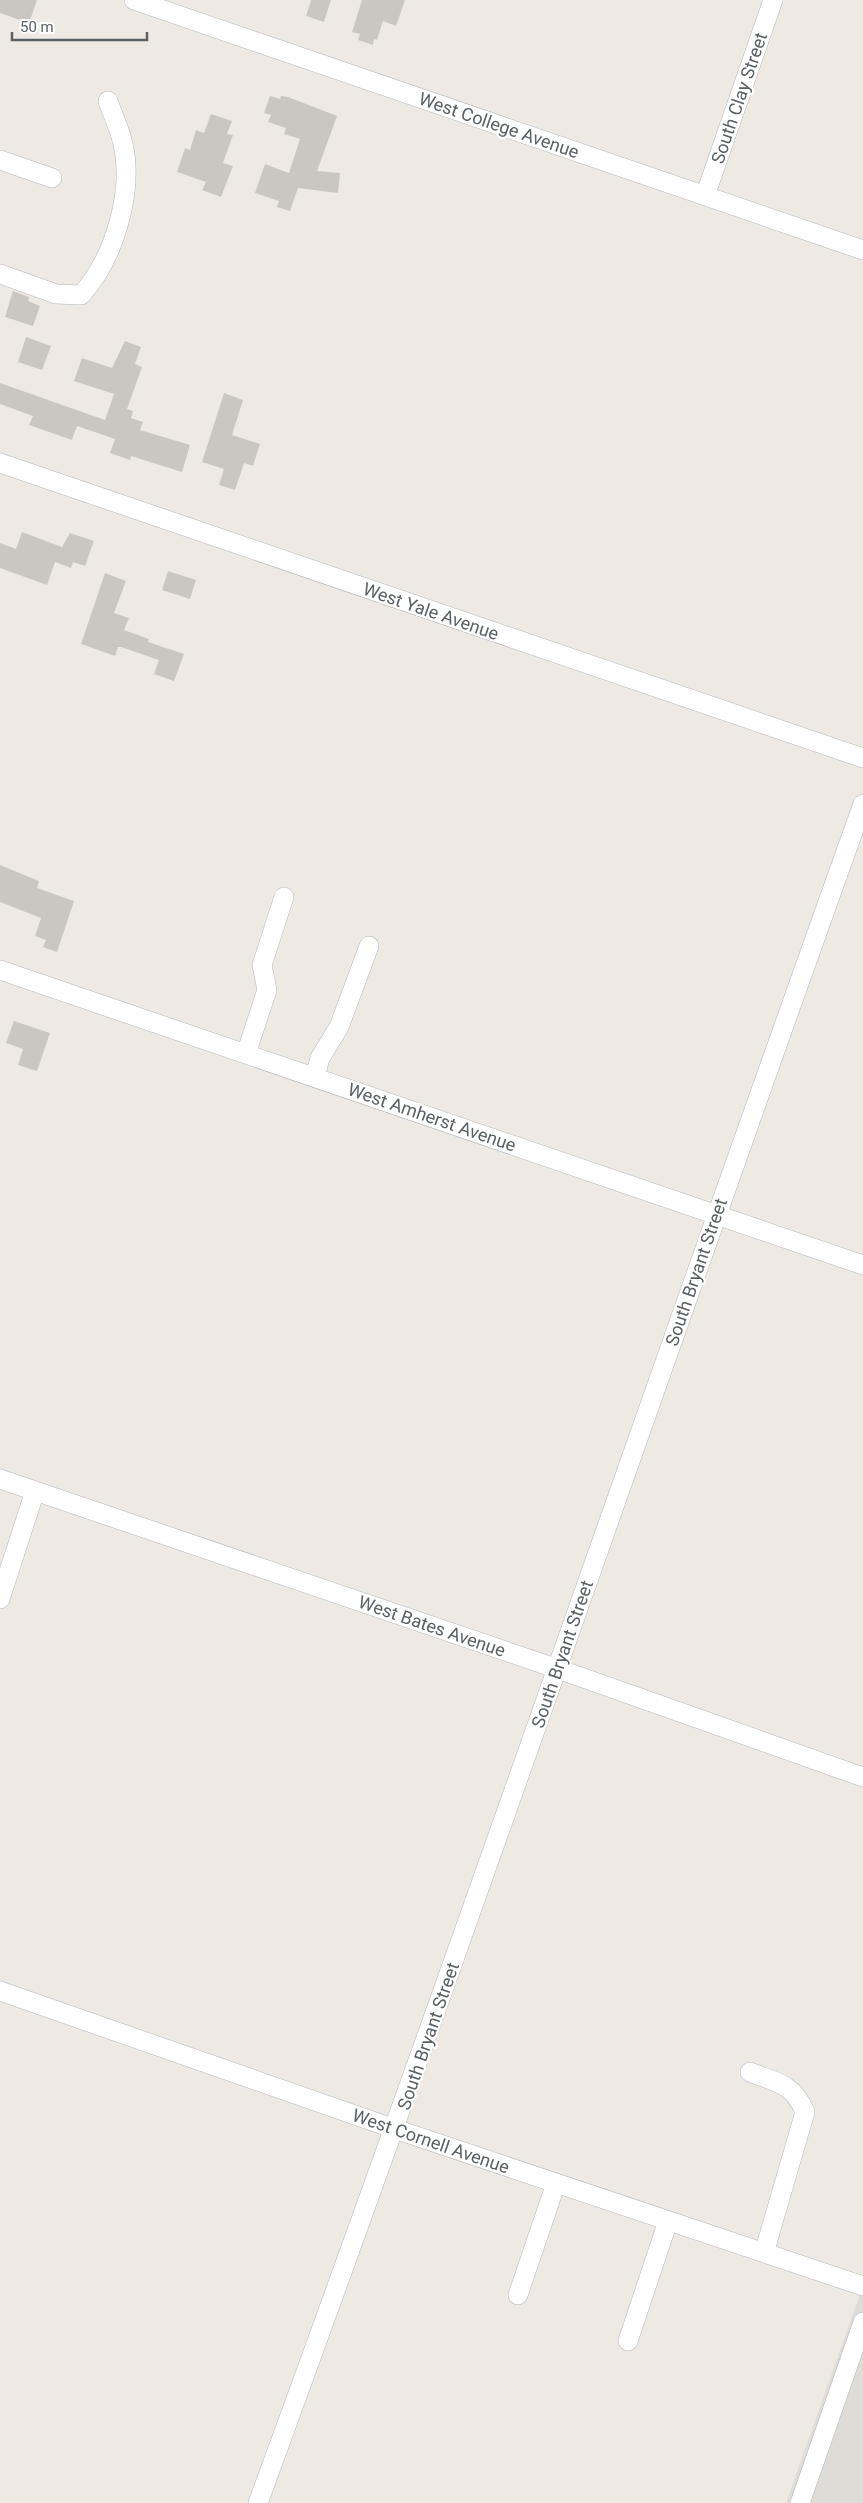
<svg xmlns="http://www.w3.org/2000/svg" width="863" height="2503" font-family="Roboto,sans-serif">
  <rect width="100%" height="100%" fill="#eeeae3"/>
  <!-- industrial -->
  <path fill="#dfdcd7" d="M863,2286V2503H786Z"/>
  <!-- building -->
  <path fill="#cac7c2" d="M0,0H37L29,23L0,13Z
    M311,0H331L324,22L306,16Z
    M362,0H405L396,26L383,21L377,40L374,39L373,45L358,40L360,34L352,32Z
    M270,96L280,99L281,96L288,97L337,116L317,171L340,173L338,193L298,188L290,211L277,207L279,201L255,193L265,164L289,173L300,139L284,134L286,128L268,122L271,115L264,113Z
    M211,114L232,121L227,134L233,135L223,163L233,166L221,197L202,190L206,182L177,172L185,148L190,150L196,130L204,133Z
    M13,291L29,297L28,301L40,306L33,326L5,317Z
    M26,337L51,346L42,370L18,362Z
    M125,341L141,347L135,364L142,367L127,409L133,411L131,418L143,422L140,430L190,445L182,472L131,456L130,460L110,453L115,439L77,426L72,440L29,425L33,416L0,404V383L105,420L114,394L74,381L82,358L112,368Z
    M224,393L243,400L232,435L260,444L253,466L244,463L235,490L219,485L224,469L202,462Z
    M22,532L62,547L70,533L94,541L85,566L73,562L71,568L55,562L47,585L0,568V543L16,549Z
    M168,571L196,580L190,599L162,590Z
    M105,573L126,581L114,613L129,618L124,630L149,639L148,642L184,654L174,681L154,674L159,660L121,647H118L115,656L81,644Z
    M0,865L39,881L37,888L74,901L57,952L43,947L46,940L35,936L41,918L0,902Z
    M14,1021L50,1033L37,1071L18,1065L23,1049L6,1043Z"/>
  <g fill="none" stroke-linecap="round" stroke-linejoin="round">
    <defs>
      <path id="minor" d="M134,0L863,250
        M0,160L52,178
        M705,196L773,0
        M0,274L56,294L81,295C114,259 134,192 123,144C120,130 113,115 108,101
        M0,463L863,758
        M0,970L863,1265
        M246,1054L267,990L262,965L284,897
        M315,1077L320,1058L339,1027L369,946
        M0,1479L558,1669L863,1777
        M0,1599L35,1491
        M0,1991L395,2129L863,2286
        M750,2072C777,2083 793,2083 805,2112L764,2253
        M518,2295L556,2183
        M628,2341L668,2221
        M258,2503C465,1939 660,1370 863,804
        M800,2503L863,2322"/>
    </defs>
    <!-- minor casing -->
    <use href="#minor" stroke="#b3b6ba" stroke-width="20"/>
    <!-- minor -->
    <use href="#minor" stroke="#fff" stroke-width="19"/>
  </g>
  <g text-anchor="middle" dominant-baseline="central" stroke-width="4.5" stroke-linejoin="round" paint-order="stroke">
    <!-- street labels -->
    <g font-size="18" fill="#5b6063" stroke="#fff">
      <text transform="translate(739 98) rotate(-71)">South Clay Street</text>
      <text transform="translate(499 125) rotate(19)">West College Avenue</text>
      <text transform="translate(431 611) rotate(19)">West Yale Avenue</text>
      <text transform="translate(432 1117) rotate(19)">West Amherst Avenue</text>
      <text transform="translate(696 1272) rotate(-71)">South Bryant Street</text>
      <text transform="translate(432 1626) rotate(19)">West Bates Avenue</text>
      <text transform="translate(562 1654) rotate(-71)">South Bryant Street</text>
      <text transform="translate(428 2036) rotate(-71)">South Bryant Street</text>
      <text transform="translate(431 2141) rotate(19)">West Cornell Avenue</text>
    </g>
  </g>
  <!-- scale -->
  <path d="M12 32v8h135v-8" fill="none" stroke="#5b6063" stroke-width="2.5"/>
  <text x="20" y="32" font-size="15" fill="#5b6063" stroke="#ffffff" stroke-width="4" paint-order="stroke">50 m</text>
</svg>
